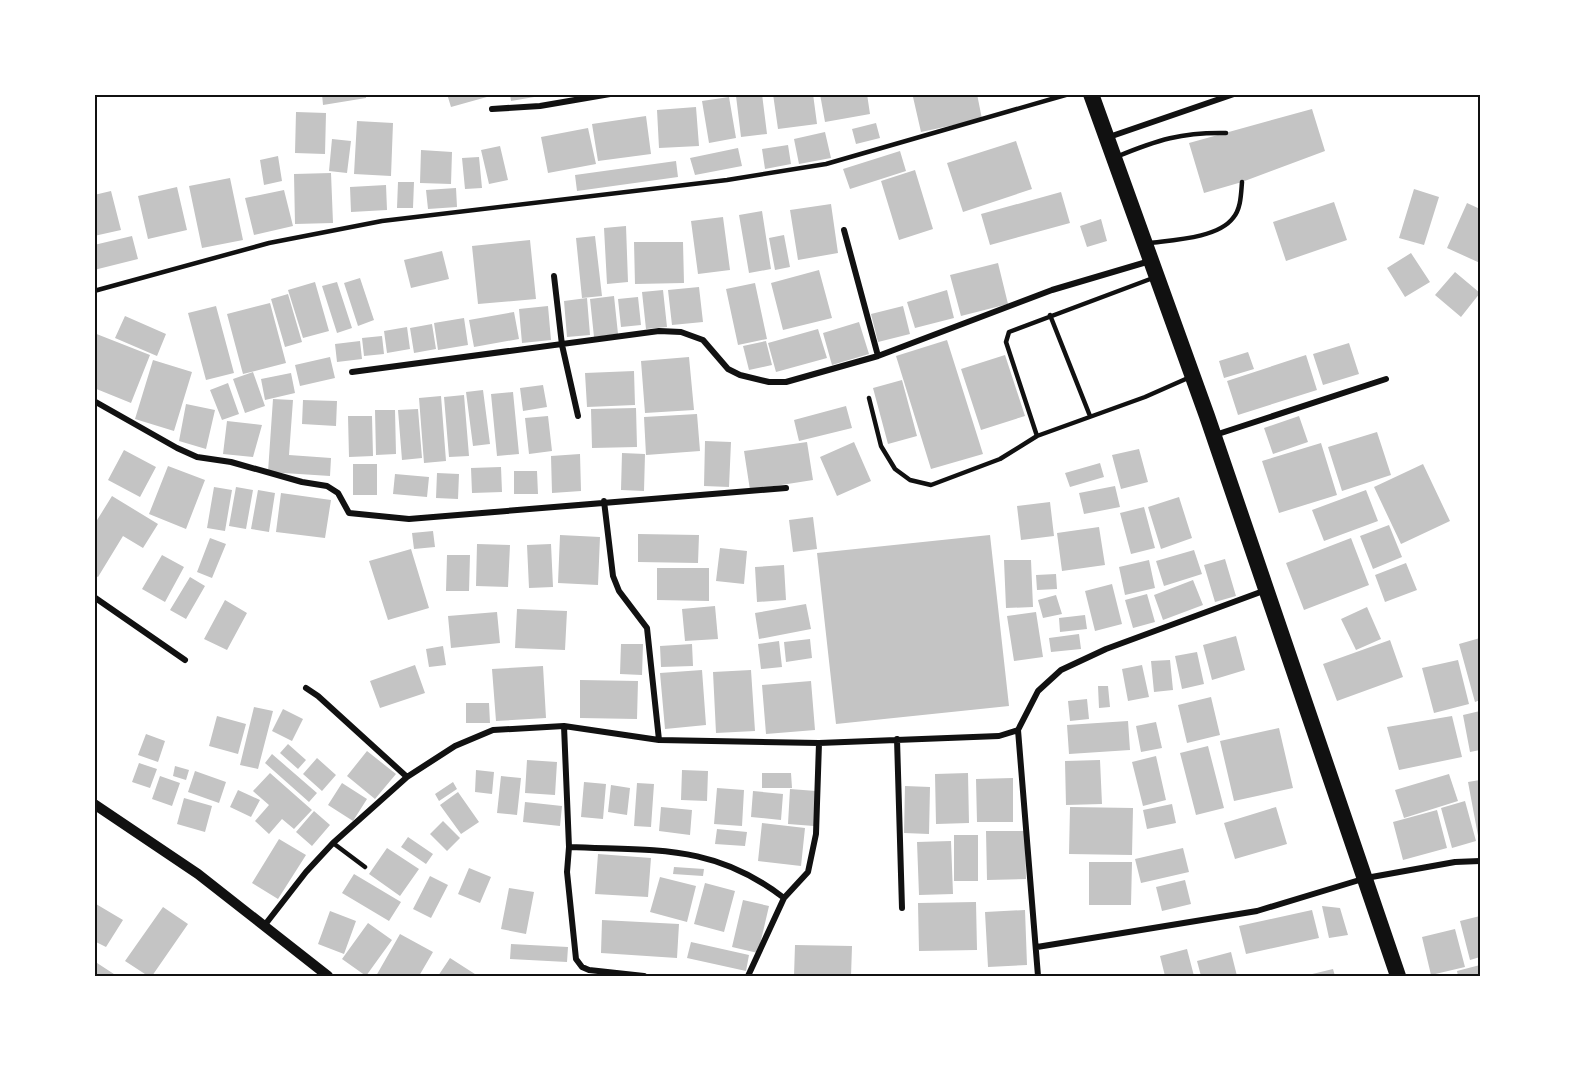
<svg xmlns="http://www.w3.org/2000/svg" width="1575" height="1071" font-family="'Varela Round',sans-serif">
  <rect width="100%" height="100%" fill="#fff"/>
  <!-- building -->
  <path fill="#c4c4c4" d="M322,94H366V98L323,105Z
    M447,94H494V95L451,107Z
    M510,94H540V96L511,101Z
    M762,94L767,134L741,137L736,96Z
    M773,94H813L817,124L778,129Z
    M820,94H867L870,114L825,122Z
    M925,94H977L982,119L921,132L913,97Z
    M729,97L736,138L709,143L702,101Z
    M696,107L699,146L659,148L657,110Z
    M1312,109L1325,151L1242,182L1204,193L1189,143Z
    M296,112L326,113L325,154L295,153Z
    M646,116L651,154L598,161L592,124Z
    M357,121L393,123L391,176L354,174Z
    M876,123L880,138L856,144L852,129Z
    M588,128L596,164L548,173L541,137Z
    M825,132L831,158L799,164L794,139Z
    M332,139L351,141L347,173L329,171Z
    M1016,141L1032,189L963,212L947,163Z
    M788,145L791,164L765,169L762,149Z
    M500,146L508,180L489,184L481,150Z
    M738,148L742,166L695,175L690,158Z
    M421,150L452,152L451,184L420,183Z
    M900,151L906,171L850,189L843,169Z
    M278,156L282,181L264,185L260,160Z
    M479,157L482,188L465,189L462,158Z
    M676,161L678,177L577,191L575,175Z
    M915,170L933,229L899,240L881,181Z
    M331,173L333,223L295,224L294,174Z
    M230,178L243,240L202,248L189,186Z
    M398,182H414L413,208H397Z
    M386,185L387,210L351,212L350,187Z
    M177,187L187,230L148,239L138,196Z
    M456,188L457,207L428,209L426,190Z
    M1414,189L1439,197L1424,245L1399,238Z
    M284,190L293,226L254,235L245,198Z
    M111,191L121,230L94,236V195Z
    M1061,192L1070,223L990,245L981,214Z
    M1334,202L1347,240L1286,261L1273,222Z
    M1467,203L1480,209V263L1447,248Z
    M831,204L838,253L798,260L790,210Z
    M762,211L771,269L749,273L739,215Z
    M723,217L730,270L698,274L691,221Z
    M1101,219L1107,241L1087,247L1080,226Z
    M626,226L628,282L607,284L604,228Z
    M784,235L790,267L775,270L769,238Z
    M132,236L138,259L94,270V245Z
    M595,236L602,296L582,298L576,238Z
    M530,240L536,299L478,304L472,246Z
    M634,242H683L684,283L635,284Z
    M442,251L449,279L411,288L404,260Z
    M1411,253L1430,282L1405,297L1387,268Z
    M998,263L1008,304L961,316L950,275Z
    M819,270L832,318L783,330L771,283Z
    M1455,272L1480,293L1461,317L1435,295Z
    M360,278L374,320L358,326L344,283Z
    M315,282L329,331L303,338L288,290Z
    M337,282L352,328L337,333L322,286Z
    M755,283L767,339L738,345L726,289Z
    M699,287L703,322L672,325L668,290Z
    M663,290L667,327L646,329L642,292Z
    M947,290L954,318L915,328L907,302Z
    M288,294L302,342L285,347L271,299Z
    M614,296L618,334L594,337L590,299Z
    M638,297L641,325L621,327L618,299Z
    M587,298L590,335L567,337L564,301Z
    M270,303L286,363L243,374L227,314Z
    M216,306L234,373L206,380L188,313Z
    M548,306L551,340L522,343L519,309Z
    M903,306L910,334L878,342L871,314Z
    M514,312L519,339L474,347L469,320Z
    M125,316L166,334L157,356L115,338Z
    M464,318L468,345L438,350L434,323Z
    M859,322L869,354L832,365L823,333Z
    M432,324L436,349L414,353L410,328Z
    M407,327L410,349L387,353L384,331Z
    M818,329L827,358L776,372L768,343Z
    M94,333L150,355L131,403L94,388Z
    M382,336L384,354L364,356L362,338Z
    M947,340L983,454L931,469L896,356Z
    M360,341L362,359L337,362L335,344Z
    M766,341L772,365L749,370L743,346Z
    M1349,343L1359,374L1323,385L1313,354Z
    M1248,352L1254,369L1224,378L1219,361Z
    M1005,355L1025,416L981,430L961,369Z
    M1306,355L1317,390L1238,415L1227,381Z
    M330,357L335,378L300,386L295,365Z
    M689,357L694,410L645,413L641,361Z
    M153,360L192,372L174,431L135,419Z
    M634,371L635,405L587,407L585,373Z
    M253,372L265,406L245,413L233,379Z
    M291,373L295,393L265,400L261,379Z
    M902,380L917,436L888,444L873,388Z
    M228,383L239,414L222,420L210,390Z
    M543,385L547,407L523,411L520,388Z
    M483,390L490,444L473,446L466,392Z
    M513,392L519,454L497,456L491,394Z
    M464,395L469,456L449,457L444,397Z
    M441,396L446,461L424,463L419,398Z
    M273,399L293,400L289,455L331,458L330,476L268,472Z
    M303,400L337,401L336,426L302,424Z
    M186,404L215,410L206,449L179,441Z
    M846,406L852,428L799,441L794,420Z
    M636,408L637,447L592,448L591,409Z
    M418,409L422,458L402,460L398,410Z
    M375,410H395L396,454L376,455Z
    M697,414L700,451L646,455L644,417Z
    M348,416H372L373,456L349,457Z
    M548,416L552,451L529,454L525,418Z
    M1299,416L1308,442L1273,454L1264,428Z
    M227,421L262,425L253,457L223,454Z
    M1377,432L1391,475L1342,491L1328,447Z
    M705,441L731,442L729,487L704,486Z
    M807,442L813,480L750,490L744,451Z
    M854,442L871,481L837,496L820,457Z
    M1321,443L1337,495L1279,513L1262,461Z
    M1139,449L1148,482L1121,489L1112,455Z
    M124,450L156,467L140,497L108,480Z
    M622,453L645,454L644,491L621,490Z
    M580,454L581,491L552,493L551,456Z
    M1100,463L1104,477L1070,487L1065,473Z
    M353,464H377V495H353Z
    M1423,464L1450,521L1401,544L1374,487Z
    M168,466L205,480L186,529L149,514Z
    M501,467L502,492L472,493L471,468Z
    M514,471H537L538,494H514Z
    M437,473L459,474L458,499L436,498Z
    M395,474L429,477L427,497L393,494Z
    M1115,486L1120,507L1084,514L1079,493Z
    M214,487L232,490L225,531L207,528Z
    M236,487L253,490L246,529L229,526Z
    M258,490L275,493L269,532L251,529Z
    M1366,490L1378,521L1324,541L1312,510Z
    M281,493L331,500L325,538L276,532Z
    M112,496L158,524L143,548L123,536L98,577L94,575V525Z
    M1179,497L1192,538L1161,549L1148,507Z
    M1050,502L1054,536L1021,540L1017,506Z
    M1144,507L1155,548L1131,554L1120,513Z
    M813,517L817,549L793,552L789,520Z
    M1389,525L1402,557L1373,569L1360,536Z
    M1099,527L1105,565L1062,571L1057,533Z
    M433,531L435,547L414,549L412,533Z
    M638,534L699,535L698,563L638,562Z
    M560,535L600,537L598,585L558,583Z
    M990,535L1009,706L836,724L817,553Z
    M210,538L226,544L212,578L197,572Z
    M1351,538L1369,585L1304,610L1286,563Z
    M477,544L510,545L508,587L476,586Z
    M551,544L553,587L529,588L527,545Z
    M720,548L747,551L744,584L716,581Z
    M411,549L429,608L388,620L369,561Z
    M1194,550L1202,574L1164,586L1156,561Z
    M162,555L184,567L165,602L142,589Z
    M447,555H470L469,591H446Z
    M1225,559L1236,596L1215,602L1204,565Z
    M1004,560H1031L1033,607L1006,608Z
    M1149,560L1155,588L1125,595L1119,567Z
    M1406,563L1417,590L1385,602L1375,575Z
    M784,565L786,600L757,602L755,567Z
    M657,568H709V601L657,600Z
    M1056,574L1057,589L1037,590L1036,575Z
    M190,577L205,586L186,619L170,610Z
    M1193,580L1203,605L1163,620L1154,595Z
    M1112,584L1122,624L1095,631L1085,591Z
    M1147,594L1155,622L1133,628L1125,600Z
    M1056,595L1062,614L1043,618L1038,600Z
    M225,600L247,613L227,650L204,639Z
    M806,604L811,629L759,639L755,613Z
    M715,606L718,639L685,641L682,609Z
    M1367,607L1381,639L1356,650L1341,619Z
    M517,609L567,611L565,650L515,648Z
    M497,612L500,643L451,648L448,616Z
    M1036,612L1043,657L1014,661L1007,616Z
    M1085,615L1087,629L1060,632L1059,618Z
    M1079,634L1081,649L1051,652L1049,638Z
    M1236,636L1245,670L1212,680L1203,645Z
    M1480,638V700L1475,702L1459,644Z
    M810,639L812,658L786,662L784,642Z
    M1390,640L1403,677L1337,701L1323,664Z
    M779,641L782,667L761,669L758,644Z
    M621,644H643L642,675L620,674Z
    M692,644L693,666L661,667L660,646Z
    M443,646L446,665L429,667L426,649Z
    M1197,652L1204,684L1182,689L1175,656Z
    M1170,660L1173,690L1154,692L1151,661Z
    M1458,660L1469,704L1434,713L1422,668Z
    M415,665L425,693L380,708L370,681Z
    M1142,665L1149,697L1128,701L1122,669Z
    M543,666L546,718L496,721L492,669Z
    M702,670L706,725L665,729L660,673Z
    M751,670L755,731L716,733L713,672Z
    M580,680L638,681L637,719L580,718Z
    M811,681L815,730L766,734L762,685Z
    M1098,686H1108L1110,707L1099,708Z
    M1211,697L1220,735L1187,743L1178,705Z
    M1087,699L1089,719L1070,721L1068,701Z
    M466,703H489L490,723H466Z
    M254,707L273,711L258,769L240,765Z
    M283,709L303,719L292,741L272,731Z
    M1480,711V750L1470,752L1463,715Z
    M217,716L246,724L238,754L209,746Z
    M1452,716L1462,757L1399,770L1387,727Z
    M1128,721L1130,750L1069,754L1067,725Z
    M1156,722L1162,748L1141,752L1136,726Z
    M1279,728L1293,788L1234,801L1220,741Z
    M146,734L165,741L158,762L138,755Z
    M288,744L306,760L298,769L280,753Z
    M1208,746L1224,808L1196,815L1180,753Z
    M367,751L396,774L375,799L347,776Z
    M272,754L317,793L309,802L265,763Z
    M1156,756L1166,800L1143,806L1132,762Z
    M317,758L336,775L322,791L303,774Z
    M527,760L557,762L555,795L525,793Z
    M1100,760L1102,804L1066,805L1065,761Z
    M139,763L157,769L150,788L132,782Z
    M175,766L189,770L186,780L173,776Z
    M476,770L494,772L492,794L475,792Z
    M682,770L708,771L707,801L681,800Z
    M195,771L226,782L219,803L188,792Z
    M270,773L312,810L294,829L282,819L269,834L255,821L269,805L253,791Z
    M762,773H791L792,788H762Z
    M968,773L969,823L936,824L935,774Z
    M1449,774L1458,801L1404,818L1395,790Z
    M160,776L180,783L172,806L152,799Z
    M501,776L521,778L517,815L497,813Z
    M1013,778V822H977L976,779Z
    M1480,780V841H1479L1468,782Z
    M453,782L457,789L439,801L435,794Z
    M584,782L606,784L603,819L581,817Z
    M342,783L367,799L353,821L328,805Z
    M637,783L654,784L651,827L634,826Z
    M611,785L630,788L627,815L608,812Z
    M905,786L930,787L929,834L904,833Z
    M717,788L744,790L742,826L714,824Z
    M790,789L816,791L814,826L788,824Z
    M238,790L260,800L251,817L230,807Z
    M753,791L783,794L781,820L751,817Z
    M458,792L479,822L461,834L440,805Z
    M184,798L212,806L205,832L177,824Z
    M1465,801L1476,841L1452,848L1441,808Z
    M525,802L562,806L560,826L523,822Z
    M1172,804L1176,823L1147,829L1143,810Z
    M661,807L692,810L690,835L659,831Z
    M1070,807L1133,808L1132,855L1069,854Z
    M1276,807L1287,844L1235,859L1224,823Z
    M1437,810L1447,848L1403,860L1393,822Z
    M314,811L330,825L312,846L296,832Z
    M443,821L460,838L447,851L430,834Z
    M762,823L805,828L801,866L758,861Z
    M717,829L747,832L745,846L715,844Z
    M986,831H1025L1026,879L987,880Z
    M954,835H978V881H954Z
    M408,837L433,854L426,864L401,847Z
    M279,839L306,855L278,899L252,883Z
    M951,841L953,894L919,895L917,842Z
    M387,848L419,869L400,896L369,874Z
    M1183,848L1189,872L1141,883L1135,859Z
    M598,854L651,858L648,897L595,894Z
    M1089,862H1132L1131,905H1089Z
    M674,867L704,869L703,876L673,874Z
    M469,868L491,877L480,903L458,894Z
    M354,874L401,902L389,921L342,893Z
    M430,876L448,885L431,918L413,909Z
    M660,877L696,886L687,922L650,912Z
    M1185,880L1191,904L1162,911L1156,887Z
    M705,883L735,891L724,932L694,924Z
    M509,888L534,892L526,934L501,929Z
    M743,900L769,906L758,953L732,947Z
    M976,902L977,950L919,951L918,903Z
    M96,904L123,920L106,947L94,941Z
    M1322,906L1340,908L1348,935L1329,938Z
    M163,907L188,924L152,976H148L125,961Z
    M1025,910L1027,965L988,967L985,912Z
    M1312,910L1319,938L1246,954L1239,926Z
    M330,911L356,921L344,954L318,944Z
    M1480,916V957L1470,960L1460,921Z
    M602,920L679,924L677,958L601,953Z
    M368,923L392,940L366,976L342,959Z
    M1455,929L1465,967L1431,975L1422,937Z
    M400,934L433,952L419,976H376Z
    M691,942L749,955L746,971L687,958Z
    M511,944L568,947L567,962L510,959Z
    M795,945L852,946L851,976H794Z
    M1187,949L1194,976H1165L1160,956Z
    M1231,952L1237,976H1201L1197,961Z
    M450,958L478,976H438Z
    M94,961L117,976H94Z
    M1480,965V976H1458L1457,971Z
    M1333,969L1335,976H1304Z"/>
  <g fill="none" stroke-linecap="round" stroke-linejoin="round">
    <!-- service -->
    <path stroke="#111" stroke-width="4.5" d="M1116,157C1157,140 1182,132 1226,133
      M1150,243C1173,240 1218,238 1233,218C1241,209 1241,194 1242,182
      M1153,278L1009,332L1006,342L1037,436L1145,397L1188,378
      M94,291L269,243L382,221L727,180L826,164L1069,94
      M1050,315L1090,416
      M869,398L881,446L895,469L910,480L931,485L1000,459L1037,436
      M333,843L365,867"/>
    <!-- minor -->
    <path stroke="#111" stroke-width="6" d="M492,109L540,106L610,94
      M1109,137L1234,94
      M844,230L878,356
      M554,276L562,345L578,416
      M352,372L659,331L681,332L703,340L728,369L740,375L769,382H786L878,356L1052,290L1150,261
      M94,401L177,448L197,457L231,462L302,482L327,486L338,493L349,513L409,519L786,488
      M1215,435L1386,379
      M604,501L613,576L619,591L647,628L659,740
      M94,597L185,660
      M306,688L318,696L407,777
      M564,726L569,847L567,872L576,959L582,967L589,970L644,976
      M1018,730L1038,976
      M897,739L902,908
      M569,847C654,851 713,843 784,898
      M264,926L306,872L333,843L407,777L455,746L493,730L564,726L659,740L819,743L999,736L1018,730L1038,691L1061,670L1106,649L1266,590
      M1037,947L1257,911L1366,878L1455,862L1480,861
      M748,976L784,898L808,872L816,834L819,743"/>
    <!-- tertiary -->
    <path stroke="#111" stroke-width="10" d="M94,804L198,874L328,976"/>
    <!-- trunk -->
    <path stroke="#111" stroke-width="16" d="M1091,94L1207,416L1398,976"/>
  </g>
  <!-- border -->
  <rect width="1575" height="1071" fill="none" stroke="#ffffff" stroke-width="192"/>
  <rect x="96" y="96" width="1383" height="879" fill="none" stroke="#111" stroke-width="2"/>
</svg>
